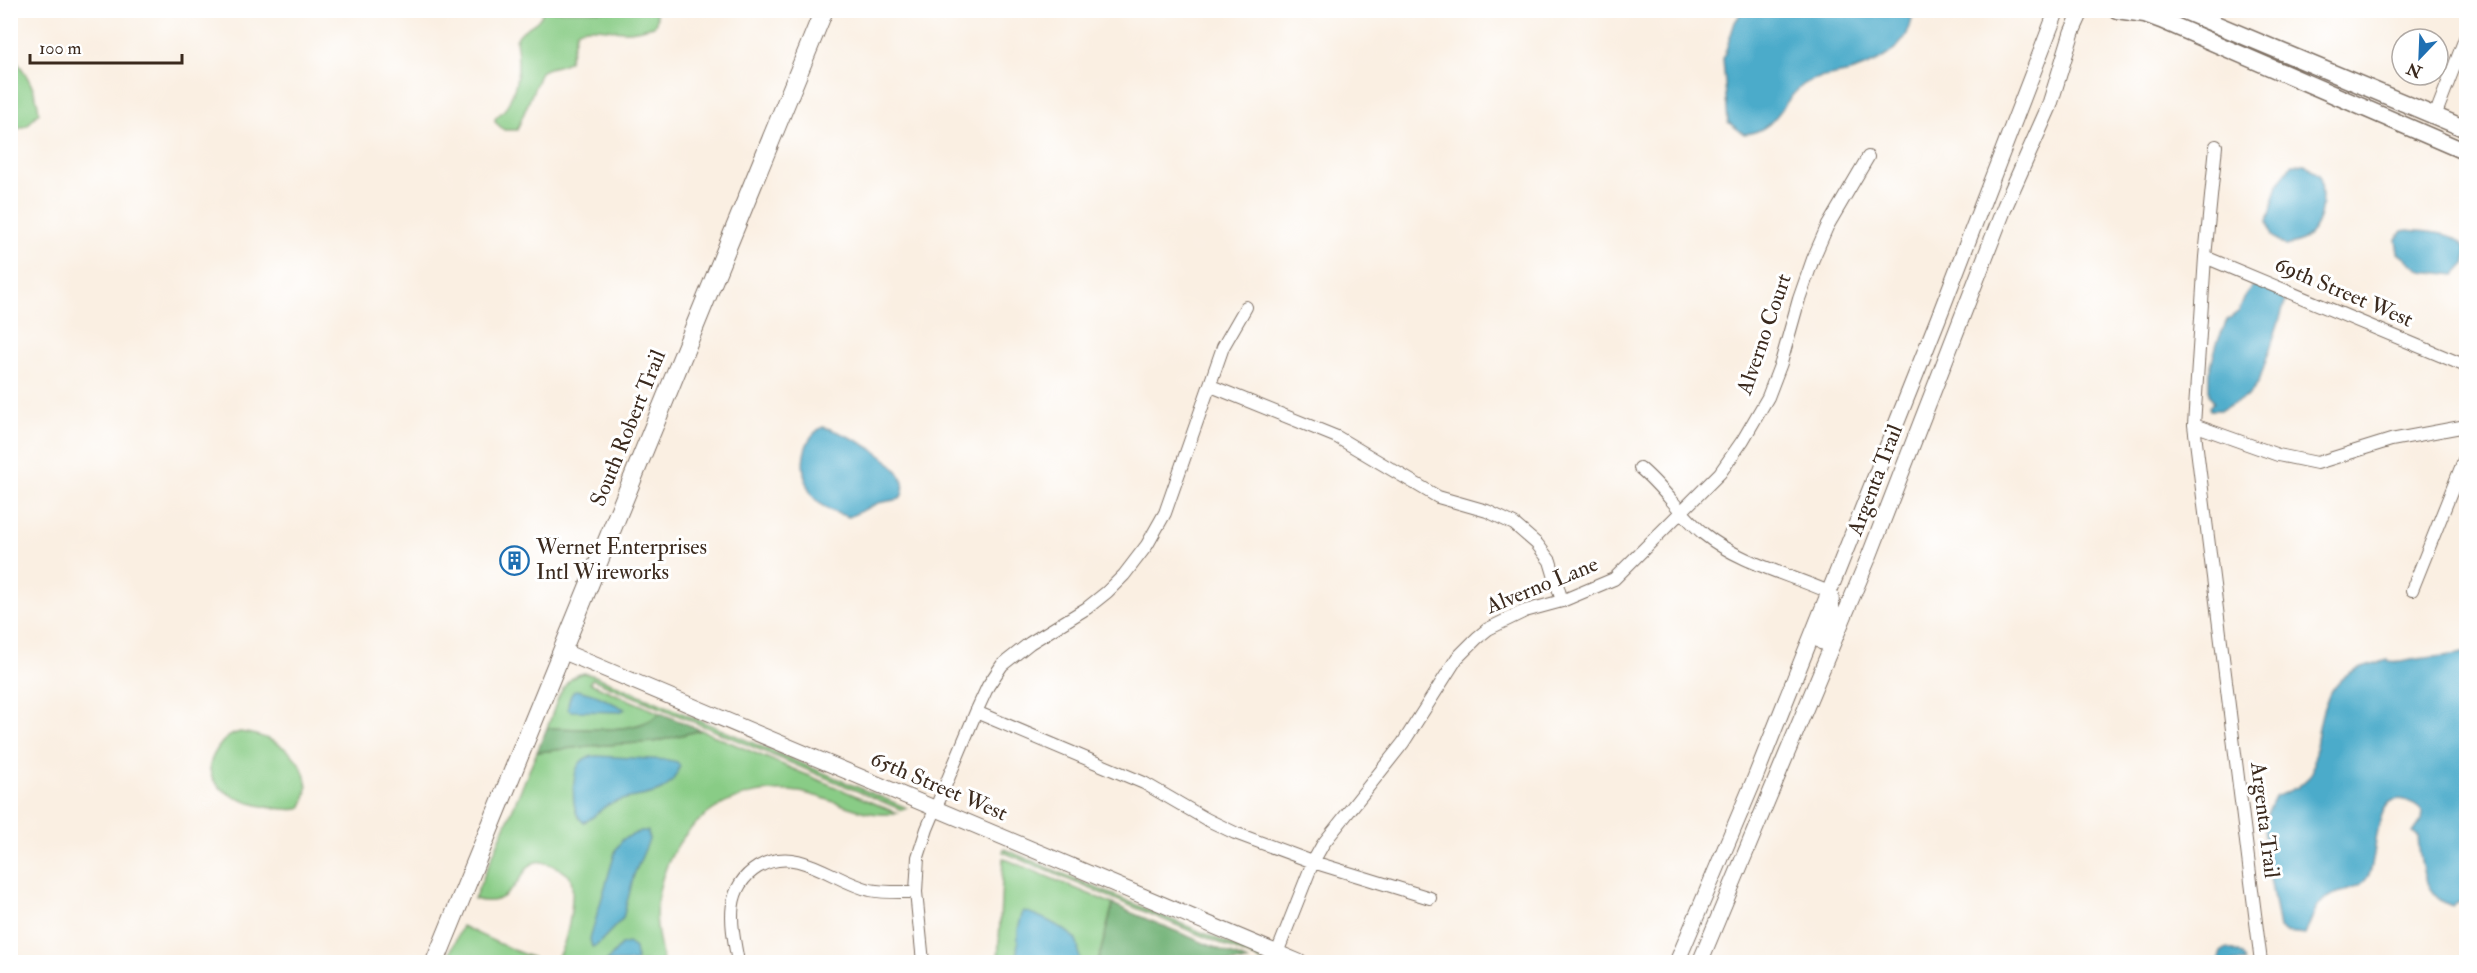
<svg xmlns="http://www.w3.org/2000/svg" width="2477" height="973" font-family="'IM FELL Double Pica',serif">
  <rect width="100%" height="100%" fill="#fff"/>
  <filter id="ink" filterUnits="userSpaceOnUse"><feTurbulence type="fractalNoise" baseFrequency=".0167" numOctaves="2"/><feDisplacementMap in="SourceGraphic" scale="12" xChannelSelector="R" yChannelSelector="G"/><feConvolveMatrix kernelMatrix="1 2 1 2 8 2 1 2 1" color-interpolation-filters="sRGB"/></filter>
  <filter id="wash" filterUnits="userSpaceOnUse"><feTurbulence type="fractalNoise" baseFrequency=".008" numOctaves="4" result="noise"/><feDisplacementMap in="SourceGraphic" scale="24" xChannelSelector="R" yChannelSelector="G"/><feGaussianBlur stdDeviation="1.35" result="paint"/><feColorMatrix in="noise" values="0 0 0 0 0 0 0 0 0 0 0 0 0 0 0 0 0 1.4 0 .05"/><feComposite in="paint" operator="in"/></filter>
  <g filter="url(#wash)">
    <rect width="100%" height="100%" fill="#faefe2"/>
    <!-- green -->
    <path fill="#89cc86" stroke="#627b52" stroke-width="1.5" d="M543,11H655L657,19L654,26C646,28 638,30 630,31C615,32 588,23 577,31L569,61C561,68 550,65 541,72L517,130H504L495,122V119C498,115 502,113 505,109C519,86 520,65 516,40C522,25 539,27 543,11Z
      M10,55C25,68 37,92 39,112L28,125L11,132Z
      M584,673L595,676L907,808L902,810L592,679L590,683L660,713C639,736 577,728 547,728C555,709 560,677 584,673Z
      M701,730L897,813C865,820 832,797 799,792C726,782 666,830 657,903C654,922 660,943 663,962H446L462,926C477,933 538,964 551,962C567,959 577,889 570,877C564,870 551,864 542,862C520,856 519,913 474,899L537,752L591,746L654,742Z
      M240,732C257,734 273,739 287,750C301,761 311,781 305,798C304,802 303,808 298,809C294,810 288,809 284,809C256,808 190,790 216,751C222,741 228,735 240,732Z
      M1004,849L1258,956L1264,962L1003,852Z
      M1003,858L1113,904L1098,962H998Z"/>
    <!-- forest -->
    <path fill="#6eb073" stroke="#546d48" stroke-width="1.5" d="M660,713L701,730L654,742L591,746L537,752L547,728C576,728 640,736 660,713Z
      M1113,904L1132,913L1250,962H1098Z"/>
    <!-- water -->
    <path fill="#4babca" stroke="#436a74" stroke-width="1.5" d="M1743,10H1912C1914,42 1884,61 1856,70C1840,76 1817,75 1803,85C1780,102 1778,131 1744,134L1728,122L1723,59L1735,22Z
      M2292,164H2305L2320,176C2325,206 2322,241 2285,246L2272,236L2268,221L2278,184Z
      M2408,230C2424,232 2458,231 2466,249C2467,253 2466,259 2466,263L2455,275L2422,271L2398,253L2396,239L2402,231Z
      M2253,286H2264L2283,297L2285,303L2259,382L2248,396L2221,410H2210L2209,407L2214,402L2209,394V373L2217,343L2227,320L2239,311L2247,292Z
      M823,427C847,433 920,467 900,499L878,503L849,517C837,514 825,510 816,500C798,481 798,439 823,427Z
      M2466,652V898L2453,906C2423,898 2420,862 2418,836L2413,833L2422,820L2423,812C2417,804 2413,803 2404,800C2373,791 2378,859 2369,875C2359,893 2339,889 2325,899C2315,907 2310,923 2305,935L2286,933L2279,928L2265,851L2264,820L2275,797L2298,787L2309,777L2313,770C2318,736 2318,689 2353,671C2363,665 2377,663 2388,660L2389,662C2398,664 2408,660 2418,659C2435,656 2450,657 2466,652Z
      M577,690L596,695L625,709L620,712L571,711L568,709C568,702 570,692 577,690Z
      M597,756L668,760L677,762L680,766C667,803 638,791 610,804C600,808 594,819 584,822C570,816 571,774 580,763C584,757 590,756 597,756Z
      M641,831H648L649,840L634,875L623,918L597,945L592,947L590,939L616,849L623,839Z
      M1023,911C1036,914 1066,928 1075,939C1079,944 1079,955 1080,962H1017L1018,929Z
      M628,943L635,948L637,962H606L621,945Z
      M2227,948C2237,951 2242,952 2246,962H2218L2221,952Z"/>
  </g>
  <g filter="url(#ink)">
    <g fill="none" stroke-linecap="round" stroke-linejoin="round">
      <defs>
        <path id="minor" d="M2435,116L2466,36
          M2216,146L2205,257L2194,425L2261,962
          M2205,257L2466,366
          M1246,307L1223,347L1165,513L1147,545L1124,575L1107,592L1087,608L1030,643L1002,665L988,686L976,712L1144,783L1206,819L1235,833L1313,862L1430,898
          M1211,386L1337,437L1438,497L1487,511L1514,524L1537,544L1550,561L1562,601
          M2194,425L2278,455L2317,463L2391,440L2466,426
          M1640,468C1664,488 1680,514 1704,534C1740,563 1788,574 1829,592
          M2412,590L2466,455
          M1277,953L1313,862L1323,844L1403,743L1457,658L1477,638L1488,629L1525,611L1562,601L1614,579L1720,473L1743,440L1768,397L1781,363L1799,299L1813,259L1827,227L1868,157
          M738,962C732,928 722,889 758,867C770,860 784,858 798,861C823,867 845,884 870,890C885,893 901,892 916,892
          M923,962L916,892L918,857L927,829L976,712"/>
        <path id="tertiary" d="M1822,642L1832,615L1831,596
          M562,651L1299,962
          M1677,962L1755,778L1938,319L2057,10
          M1700,962L1870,554L2005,206L2049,107L2072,32L2082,10"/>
        <path id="secondary" d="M2117,10L2145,14L2161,20L2466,152
          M2182,10L2466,129"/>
        <path id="primary" d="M435,962L824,10"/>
      </defs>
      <!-- minor casing -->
      <use href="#minor" stroke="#7e6f63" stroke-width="14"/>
      <!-- tertiary casing -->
      <use href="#tertiary" stroke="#7e6f63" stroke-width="17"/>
      <!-- secondary casing -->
      <use href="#secondary" stroke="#7e6f63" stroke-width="19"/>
      <!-- primary casing -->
      <use href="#primary" stroke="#7e6f63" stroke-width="20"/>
      <!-- minor -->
      <use href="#minor" stroke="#fff" stroke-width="12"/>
      <!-- tertiary -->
      <use href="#tertiary" stroke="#fff" stroke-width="15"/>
      <!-- secondary -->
      <use href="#secondary" stroke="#fff" stroke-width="16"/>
      <!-- primary -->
      <use href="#primary" stroke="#fff" stroke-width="18"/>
    </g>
  </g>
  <!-- icons -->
  <defs>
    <symbol id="building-ring" viewBox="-11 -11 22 22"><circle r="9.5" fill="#fff" stroke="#1f6fb2" stroke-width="1.5"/><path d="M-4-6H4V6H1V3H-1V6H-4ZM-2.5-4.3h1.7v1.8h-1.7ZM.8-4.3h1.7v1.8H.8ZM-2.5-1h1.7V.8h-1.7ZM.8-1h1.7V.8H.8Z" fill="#1f6fb2"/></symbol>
  </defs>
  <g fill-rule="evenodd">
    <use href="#building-ring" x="498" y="544" width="33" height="33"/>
  </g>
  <g text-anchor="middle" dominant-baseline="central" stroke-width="6" stroke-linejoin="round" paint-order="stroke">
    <!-- street labels -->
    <g font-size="22" fill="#3b2a1e" stroke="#fff">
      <text transform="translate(2344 292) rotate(23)">69th Street West</text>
      <text transform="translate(1764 334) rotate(-71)">Alverno Court</text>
      <text transform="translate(628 428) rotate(-68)">South Robert Trail</text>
      <text transform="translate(1875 480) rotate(-69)">Argenta Trail</text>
      <text transform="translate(1542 585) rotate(-22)">Alverno Lane</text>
      <text transform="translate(939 786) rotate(23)">65th Street West</text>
      <text transform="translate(2265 820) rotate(83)">Argenta Trail</text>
    </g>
    <!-- poi labels -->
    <g font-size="22" fill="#3b2a1e" stroke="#fff" text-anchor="start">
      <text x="536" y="547">Wernet Enterprises<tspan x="536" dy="25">Intl Wireworks</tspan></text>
    </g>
  </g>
  <!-- margin -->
  <rect width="2477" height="973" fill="none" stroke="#fff" stroke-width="36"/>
  <!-- north arrow -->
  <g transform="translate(2420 57) rotate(203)"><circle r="28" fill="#ffffff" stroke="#b1aaa5" stroke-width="1.5"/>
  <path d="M0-4.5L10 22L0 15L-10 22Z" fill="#1f6fb2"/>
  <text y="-9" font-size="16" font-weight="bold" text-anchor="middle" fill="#3b2a1e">N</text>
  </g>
  <!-- scale -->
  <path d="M30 54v9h152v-9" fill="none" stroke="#3b2a1e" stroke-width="3"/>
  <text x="39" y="54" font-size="18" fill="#3b2a1e" stroke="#ffffff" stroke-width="4.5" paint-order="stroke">100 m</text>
</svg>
